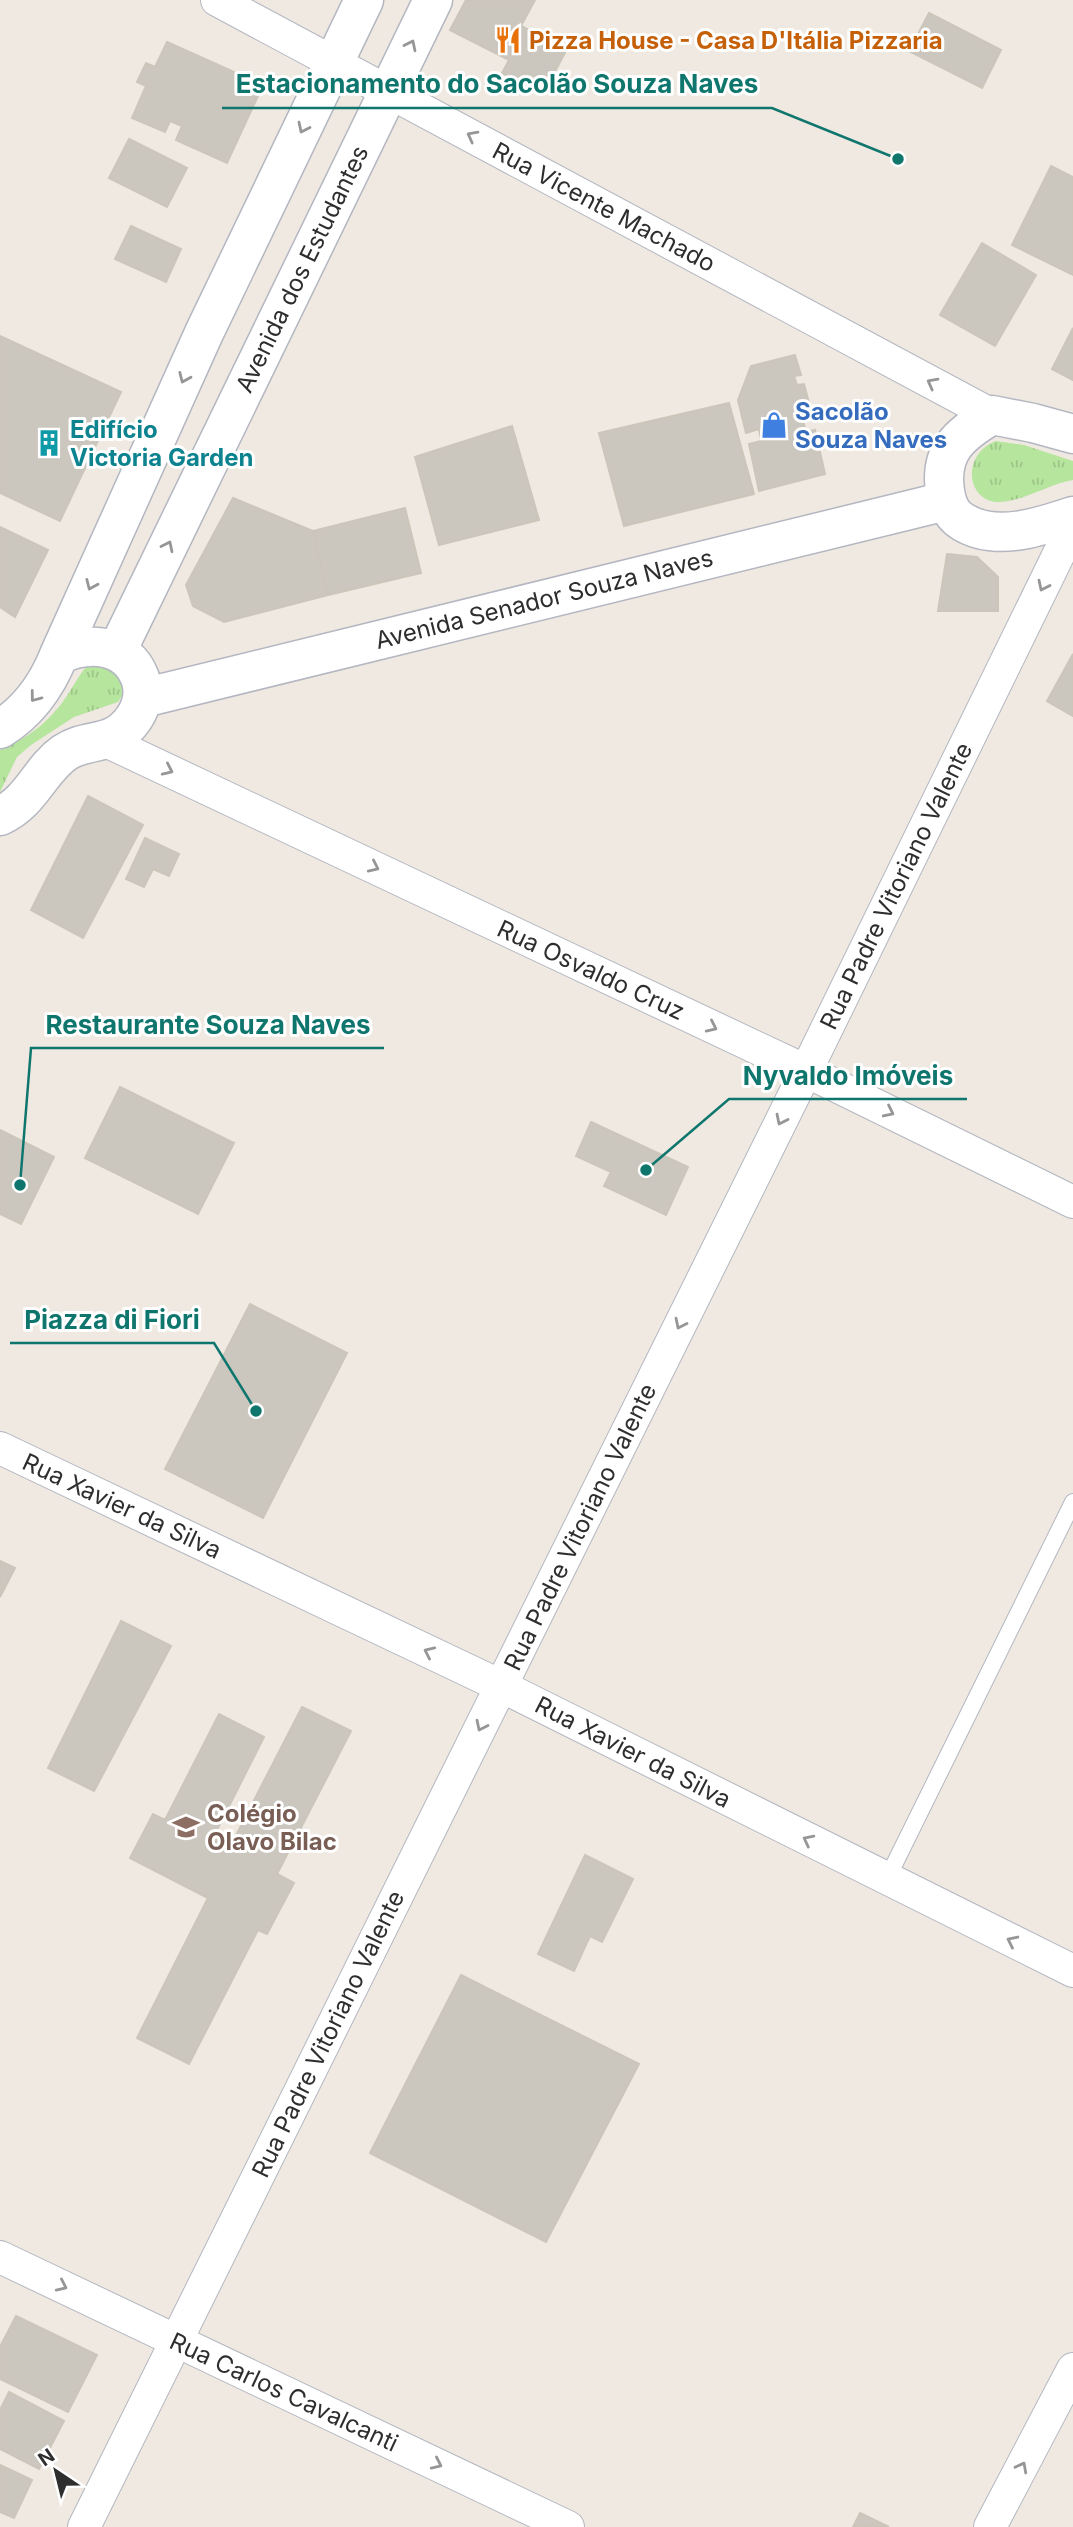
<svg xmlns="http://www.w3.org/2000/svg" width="1073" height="2527" font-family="Inter,sans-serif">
  <defs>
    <pattern id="grass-tufts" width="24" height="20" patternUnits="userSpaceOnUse" patternTransform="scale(1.75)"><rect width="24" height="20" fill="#b6e59e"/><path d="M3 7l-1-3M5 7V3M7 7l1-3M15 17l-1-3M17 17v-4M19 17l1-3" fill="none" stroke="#9dc588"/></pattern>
  </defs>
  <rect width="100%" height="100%" fill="#efe9e1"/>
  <!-- grass -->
  <path fill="url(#grass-tufts)" d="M996,441L1024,445L1073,461V480C1049,484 1022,502 999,502C966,502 961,454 996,441Z
    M89,664L111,668L122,682L123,694L118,702L74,717L31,745L17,757L0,792V750C27,738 47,724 64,700C73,688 78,675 89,664Z"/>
  <!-- building -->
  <path fill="#cbc7bf" stroke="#cbc5ba" stroke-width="2" d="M466,0H535L521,26L567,49L543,94L502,73L509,60L450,30Z
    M929,13L1001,50L982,88L909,51Z
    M167,42L263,85L227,163L176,140L182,126L170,121L165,132L132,118L146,86L137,82L146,63L155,67Z
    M129,139L187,168L167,207L109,178Z
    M1051,166L1073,177V275L1012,245Z
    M131,226L181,249L166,282L115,259Z
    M982,243L1036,275L995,346L940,315Z
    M1073,328V380L1052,369Z
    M0,336L121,392L60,521L0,493Z
    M795,355L801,375L794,376L797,385L804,384L813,418L803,420L806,432L815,430L825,474L759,491L749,444L761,441L759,429L746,433L738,400L751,366Z
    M729,403L754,494L624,526L599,433Z
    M512,426L539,520L439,545L415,457Z
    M233,498L313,531L328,595L224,622L193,606L186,585Z
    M405,508L421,573L328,595L313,531Z
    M0,527L48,550L15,617L0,607Z
    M947,554L977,557L998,577V611H938Z
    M1073,654V716L1047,701Z
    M88,796L143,825L83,938L31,910Z
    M145,838L179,854L169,876L153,869L144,887L126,879Z
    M120,1087L234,1143L198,1214L85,1158Z
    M591,1122L688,1167L666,1215L604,1186L611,1172L576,1156Z
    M0,1130L54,1157L21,1224L0,1214Z
    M250,1304L347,1353L263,1518L165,1469Z
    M0,1561L15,1568L0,1597Z
    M121,1621L171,1646L94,1791L48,1768Z
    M302,1707L351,1731L277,1874L294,1883L267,1934L258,1930L189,2064L137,2038L208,1898L130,1858L153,1814L165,1820L219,1714L264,1737L214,1836L231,1845Z
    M585,1855L633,1879L602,1942L590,1936L574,1971L538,1954Z
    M461,1975L639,2064L546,2242L370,2153Z
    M16,2316L97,2355L68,2412L0,2379V2347Z
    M9,2392L64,2421L39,2469L0,2449V2410Z
    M0,2465L32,2480L14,2518L0,2512Z
    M860,2513L889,2527H853Z"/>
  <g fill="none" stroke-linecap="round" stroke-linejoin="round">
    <defs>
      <path id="service" d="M887,1879L1073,1502"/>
      <path id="minor" d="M217,0L992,415
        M106,741L806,1071L1073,1202
        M0,1448L501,1686L1073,1971
        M0,2257L568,2527
        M84,2527L806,1071L1073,525
        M990,2527L1073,2369"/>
      <path id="tertiary" d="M1073,434L1033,423L992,415C960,434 939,451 945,491C947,504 951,515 963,522C996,542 1040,527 1073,516
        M117,651L433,0
        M59,655L204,333L364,0
        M143,698L946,501
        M0,729C28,712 47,685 59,655C89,641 127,643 140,678C145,692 142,706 134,718C113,749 89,736 64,753C39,771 32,801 0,816"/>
    </defs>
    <!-- service casing -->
    <use href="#service" stroke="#b4b7c1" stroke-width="18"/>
    <!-- minor casing -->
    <use href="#minor" stroke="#b4b7c1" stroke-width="34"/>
    <!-- tertiary casing -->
    <use href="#tertiary" stroke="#b4b7c1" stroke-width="41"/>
    <!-- service -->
    <use href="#service" stroke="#fff" stroke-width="16"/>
    <!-- minor -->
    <use href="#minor" stroke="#fff" stroke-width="32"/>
    <!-- tertiary -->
    <use href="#tertiary" stroke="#fff" stroke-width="38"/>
  </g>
  <!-- one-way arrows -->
  <defs><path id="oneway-chevron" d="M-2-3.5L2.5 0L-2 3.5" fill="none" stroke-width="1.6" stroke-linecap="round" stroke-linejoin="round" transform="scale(1.75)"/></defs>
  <g stroke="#969696">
    <use href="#oneway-chevron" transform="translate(411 45) rotate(-64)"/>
    <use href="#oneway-chevron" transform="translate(303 128) rotate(116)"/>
    <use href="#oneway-chevron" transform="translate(472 136) rotate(-152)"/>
    <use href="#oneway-chevron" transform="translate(184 378) rotate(114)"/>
    <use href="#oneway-chevron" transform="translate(932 383) rotate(-152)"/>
    <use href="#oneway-chevron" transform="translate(168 546) rotate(-64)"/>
    <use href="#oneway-chevron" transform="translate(91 585) rotate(114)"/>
    <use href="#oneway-chevron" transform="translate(1043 586) rotate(116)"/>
    <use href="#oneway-chevron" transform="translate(35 697) rotate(127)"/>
    <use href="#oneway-chevron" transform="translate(168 770) rotate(25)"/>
    <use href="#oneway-chevron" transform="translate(374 867) rotate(25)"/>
    <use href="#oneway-chevron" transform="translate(712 1027) rotate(25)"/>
    <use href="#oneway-chevron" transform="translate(889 1112) rotate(26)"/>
    <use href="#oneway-chevron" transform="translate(781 1120) rotate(116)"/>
    <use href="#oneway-chevron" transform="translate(680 1324) rotate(116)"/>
    <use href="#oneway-chevron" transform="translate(429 1652) rotate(-155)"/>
    <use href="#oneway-chevron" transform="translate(481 1726) rotate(116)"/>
    <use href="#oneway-chevron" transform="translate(808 1840) rotate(-153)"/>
    <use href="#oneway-chevron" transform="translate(1012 1941) rotate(-154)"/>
    <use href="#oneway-chevron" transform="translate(62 2286) rotate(25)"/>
    <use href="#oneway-chevron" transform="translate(437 2464) rotate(25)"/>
    <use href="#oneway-chevron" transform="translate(1022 2467) rotate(-62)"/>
  </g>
  <!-- icons -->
  <defs>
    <symbol id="restaurant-bare" viewBox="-9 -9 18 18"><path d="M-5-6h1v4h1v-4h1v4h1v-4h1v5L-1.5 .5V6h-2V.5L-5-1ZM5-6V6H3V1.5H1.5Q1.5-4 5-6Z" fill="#e8710a" stroke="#fff" stroke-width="2.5" paint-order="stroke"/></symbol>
    <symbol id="shop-bare" viewBox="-9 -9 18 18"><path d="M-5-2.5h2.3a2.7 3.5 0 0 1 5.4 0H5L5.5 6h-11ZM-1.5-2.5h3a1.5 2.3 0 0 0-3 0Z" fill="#3f7fe0" stroke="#fff" stroke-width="2.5" paint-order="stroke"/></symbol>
    <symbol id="building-bare" viewBox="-9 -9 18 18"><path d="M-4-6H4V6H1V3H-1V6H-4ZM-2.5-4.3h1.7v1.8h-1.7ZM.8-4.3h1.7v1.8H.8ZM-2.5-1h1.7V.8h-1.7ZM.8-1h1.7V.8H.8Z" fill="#0f9aa8" stroke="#fff" stroke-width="2.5" paint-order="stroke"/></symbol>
    <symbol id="school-bare" viewBox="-9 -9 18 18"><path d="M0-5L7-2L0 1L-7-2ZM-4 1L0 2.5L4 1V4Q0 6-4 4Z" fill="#8d6e63" stroke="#fff" stroke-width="2.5" paint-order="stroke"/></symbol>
  </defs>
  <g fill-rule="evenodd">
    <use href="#restaurant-bare" x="489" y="21" width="38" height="38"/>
    <use href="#shop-bare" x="755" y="406" width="38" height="38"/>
    <use href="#building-bare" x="30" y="424" width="38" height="38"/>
    <use href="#school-bare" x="167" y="1808" width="38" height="38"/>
  </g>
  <g text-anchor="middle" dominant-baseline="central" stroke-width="6" stroke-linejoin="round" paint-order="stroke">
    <!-- food labels -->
    <g font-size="24" font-weight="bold" fill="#c56008" stroke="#fff" text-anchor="start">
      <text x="529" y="40">Pizza House - Casa D'Itália Pizzaria</text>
    </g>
    <!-- street labels -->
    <g font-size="24" fill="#2e2e2e" stroke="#fff">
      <text transform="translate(604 207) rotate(28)">Rua Vicente Machado</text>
      <text transform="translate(302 269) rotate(-64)">Avenida dos Estudantes</text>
      <text transform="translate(544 599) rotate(-14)">Avenida Senador Souza Naves</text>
      <text transform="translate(896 886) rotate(-64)">Rua Padre Vitoriano Valente</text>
      <text transform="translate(591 970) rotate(25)">Rua Osvaldo Cruz</text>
      <text transform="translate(122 1506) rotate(25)">Rua Xavier da Silva</text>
      <text transform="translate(580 1527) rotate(-64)">Rua Padre Vitoriano Valente</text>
      <text transform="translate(633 1752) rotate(27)">Rua Xavier da Silva</text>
      <text transform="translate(328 2034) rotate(-64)">Rua Padre Vitoriano Valente</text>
      <text transform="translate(284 2392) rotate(25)">Rua Carlos Cavalcanti</text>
    </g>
    <!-- shop labels -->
    <g font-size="24" font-weight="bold" fill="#366cbe" stroke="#fff" text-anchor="start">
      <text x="795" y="411">Sacolão<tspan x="795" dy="28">Souza Naves</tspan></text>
    </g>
    <!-- culture labels -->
    <g font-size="24" font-weight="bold" fill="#0d838f" stroke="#fff" text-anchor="start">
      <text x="70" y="429">Edifício<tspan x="70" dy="28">Victoria Garden</tspan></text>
    </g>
    <!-- education labels -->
    <g font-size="24" font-weight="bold" fill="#785e54" stroke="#fff" text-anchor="start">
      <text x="207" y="1813">Colégio<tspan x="207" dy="28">Olavo Bilac</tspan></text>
    </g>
  </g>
  <!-- callouts -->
  <path fill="none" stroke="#0f766e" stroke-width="2.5" d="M898 159L772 108H222M20 1185L31 1048H384M646 1170L729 1099H967M256 1411L214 1343H10"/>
  <g fill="#0f766e" stroke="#fff" stroke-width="2.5">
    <circle cx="898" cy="159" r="7"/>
    <circle cx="20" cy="1185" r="7"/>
    <circle cx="646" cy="1170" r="7"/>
    <circle cx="256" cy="1411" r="7"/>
  </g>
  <g font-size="26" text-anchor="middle" font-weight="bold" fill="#0f766e" stroke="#fff" stroke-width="6" stroke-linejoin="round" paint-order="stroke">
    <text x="497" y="93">Estacionamento do Sacolão Souza Naves</text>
    <text x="208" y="1034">Restaurante Souza Naves</text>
    <text x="848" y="1085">Nyvaldo Imóveis</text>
    <text x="112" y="1329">Piazza di Fiori</text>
  </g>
  <!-- north arrow -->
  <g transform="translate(56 2471) rotate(325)" stroke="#ffffff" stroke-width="5" paint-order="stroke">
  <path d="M0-5L12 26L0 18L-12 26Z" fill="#2e2e2e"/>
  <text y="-10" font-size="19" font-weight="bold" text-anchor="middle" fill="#2e2e2e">N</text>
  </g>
</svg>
